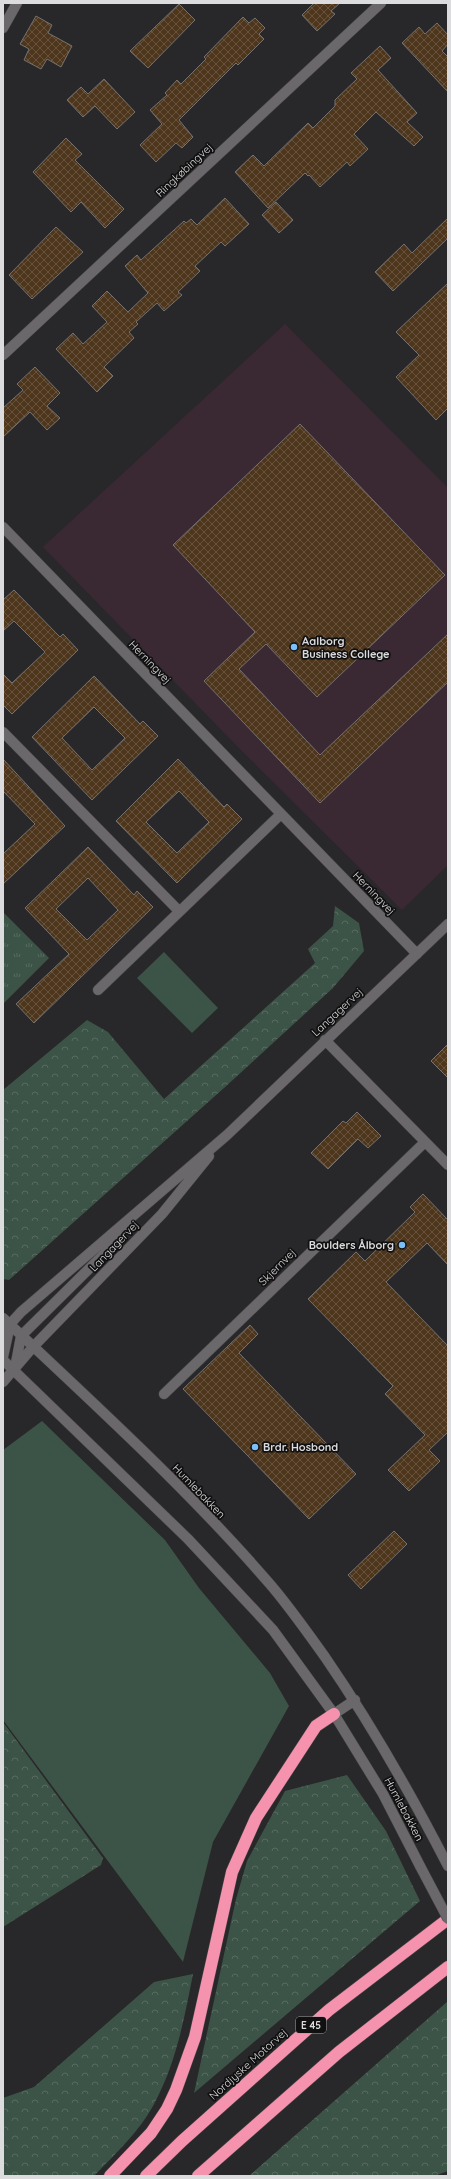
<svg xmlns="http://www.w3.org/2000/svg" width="451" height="2179" font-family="Quicksand,sans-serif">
  <defs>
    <pattern id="forest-crowns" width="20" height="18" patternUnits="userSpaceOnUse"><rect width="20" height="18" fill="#3c5347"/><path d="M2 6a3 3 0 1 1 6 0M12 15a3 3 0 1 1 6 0" fill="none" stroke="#586b61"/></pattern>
    <pattern id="park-tufts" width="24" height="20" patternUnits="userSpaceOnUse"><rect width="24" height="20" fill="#3c5347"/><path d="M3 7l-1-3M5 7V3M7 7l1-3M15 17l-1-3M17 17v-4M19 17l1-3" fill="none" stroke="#586b61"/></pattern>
    <pattern id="building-cross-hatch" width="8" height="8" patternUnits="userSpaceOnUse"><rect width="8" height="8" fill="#4e361c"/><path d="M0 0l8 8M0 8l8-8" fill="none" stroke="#67523d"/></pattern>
  </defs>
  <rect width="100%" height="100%" fill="#282729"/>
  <!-- education -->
  <path fill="#3a2933" d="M285,324L448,488V865L402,910L237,746L43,547Z"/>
  <!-- grass -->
  <path fill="#3c5347" d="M164,952L218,1008L192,1033L137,978Z
    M42,1421L165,1540L199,1588L270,1673L289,1706L213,1842L183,1962L3,1720V1450Z"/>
  <!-- forest -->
  <path fill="url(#forest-crowns)" d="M335,906L359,923L364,951L333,988L224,1088L9,1280L3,1279V1090L87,1020L108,1032L164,1099L315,963L308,949L333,926Z
    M3,1722L103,1858L101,1865L3,1927Z
    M347,1775L386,1831L420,1901L194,2093L236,1899L247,1861L285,1791Z
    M193,1974C184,2020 176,2064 153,2106C139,2132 115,2154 94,2176H3V2098L34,2087L154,1982Z
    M448,2001V2171L437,2175L420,2176H249Z"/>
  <!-- park -->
  <path fill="url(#park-tufts)" d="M3,912L49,958L3,1004Z"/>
  <!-- building -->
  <path fill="url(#building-cross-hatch)" stroke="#757270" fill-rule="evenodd" d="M314,3H340L331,11L335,14L317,31L302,15Z
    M179,4L195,20L148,68L130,51Z
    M36,16L52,25L48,33L72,46L61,67L47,59L41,69L24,60L29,49L20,44Z
    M243,17L249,23L255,18L265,28L259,34L264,39L238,65L236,63L179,120L193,137L182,148L176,143L156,162L140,145L162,124L150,110L167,95L165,93L177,80L181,84L206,59L204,57Z
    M437,23L448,35V44L442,51L448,57V92L402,43L419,27L425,34Z
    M380,46L391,58L378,70L417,113L407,122L423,137L414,146L376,112L354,134L368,149L350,166L347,162L320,187L309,175L308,176L305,173L268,208L235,172L253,155L264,166L308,123L313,128L335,106V100L357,79L351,73Z
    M104,79L135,112L117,129L95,106L83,117L67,100L81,87L88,94Z
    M66,138L82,154L75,160L124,209L105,228L81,202L71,212L33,172Z
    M225,198L249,224L225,246L221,242L195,266L200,271L178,292L182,295L164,311L157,303L136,322L138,324L129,332L134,338L104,367L113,376L97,392L56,349L73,333L83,344L107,322L92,306L107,291L128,312L148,293L125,266L137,255L141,260L184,221L186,223L191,219L197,225Z
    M276,202L293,220L279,233L262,215Z
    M448,218V238L393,291L375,272L404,244L412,253Z
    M56,227L83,252L32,299L9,275Z
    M448,283V408L436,420L396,377L419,355L396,332Z
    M35,367L60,393L47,406L60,418L47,430L30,412L3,437V408L23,390L17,384Z
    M300,424L445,575L317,697L266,644L239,669L320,755L448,634V682L320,803L204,681L255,632L173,545Z
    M14,590L60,637L63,634L78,650L12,714L3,705V674L12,683L45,652L14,621L3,631V600Z
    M94,676L140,724L143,721L158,736L92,800L32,737ZM94,707L125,738L92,770L62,738Z
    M3,759L65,826L3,884V854L35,824L3,791Z
    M178,759L224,807L227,804L242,819L177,883L116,821ZM179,791L209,822L177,853L146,822Z
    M88,847L134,895L137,891L153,907L34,1023L16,1004L69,954L25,908ZM88,878L118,910L87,940L56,909Z
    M448,1044V1078L431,1061Z
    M357,1112L381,1136L368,1148L358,1139L328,1169L311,1153L343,1121L346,1123Z
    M423,1194L448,1220V1265L427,1243L386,1282L448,1346V1432L429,1450L440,1461L409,1491L388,1470L425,1435L385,1394L393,1386L308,1299L356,1252L365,1261L415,1212L410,1207Z
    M250,1325L258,1334L239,1353L356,1474L309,1519L183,1389Z
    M394,1531L407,1544L361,1589L348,1575Z"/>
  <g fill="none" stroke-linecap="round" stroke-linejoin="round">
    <defs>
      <path id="minor" d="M3,28L17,3
        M3,355L381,3
        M3,527L417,954
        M3,732L179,911
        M98,990L281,814
        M325,1040L448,1165
        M3,1318C94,1404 187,1488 269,1583C289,1606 307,1632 325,1657C371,1724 411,1794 448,1866
        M3,1332L21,1312L227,1135L448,924
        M3,1357L10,1325
        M3,1360L188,1539L273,1630L334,1714L383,1794L420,1866
        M15,1368L21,1336L106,1252L122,1229
        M3,1382L33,1347L162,1214L209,1156
        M164,1394L425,1142
        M334,1714L355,1700"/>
      <path id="highway" d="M110,2176L151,2133L167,2109L176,2090L195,2037L232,1872L256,1818L316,1726L334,1714
        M146,2176L182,2141L329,2010L448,1919
        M198,2176L339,2052L448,1967"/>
    </defs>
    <!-- minor casing -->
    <use href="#minor" stroke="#464547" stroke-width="11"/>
    <!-- highway casing -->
    <use href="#highway" stroke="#464547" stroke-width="13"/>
    <!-- minor -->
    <use href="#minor" stroke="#6b686b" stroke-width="10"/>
    <!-- highway -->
    <use href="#highway" stroke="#f592ad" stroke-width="12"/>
    <defs>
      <path id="minor-bridge" d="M420,1866L448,1919"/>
    </defs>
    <!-- minor-bridge casing -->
    <use href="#minor-bridge" stroke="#464547" stroke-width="11" stroke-linecap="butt"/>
    <!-- minor-bridge -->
    <use href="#minor-bridge" stroke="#6b686b" stroke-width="10"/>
  </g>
  <!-- markers -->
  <g fill="#7abff8" stroke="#111011" stroke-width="1.5">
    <circle cx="294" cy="647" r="4"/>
    <circle cx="402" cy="1245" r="4"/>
    <circle cx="255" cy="1447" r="4"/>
  </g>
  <g text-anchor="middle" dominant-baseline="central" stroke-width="3.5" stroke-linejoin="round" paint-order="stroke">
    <!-- shield labels -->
    <rect fill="#111011" stroke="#9f9ea0" stroke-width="1" x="296" y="2017" width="30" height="16" rx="3"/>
    <g font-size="10" font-weight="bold" fill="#dcdbdd">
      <text x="311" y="2025">E 45</text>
    </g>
    <!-- street labels -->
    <g font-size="11" fill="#dcdbdd" stroke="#111011">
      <text transform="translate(184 170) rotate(-43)">Ringkøbingvej</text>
      <text transform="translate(150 662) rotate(46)">Herningvej</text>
      <text transform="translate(374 893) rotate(46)">Herningvej</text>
      <text transform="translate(337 1012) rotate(-43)">Langagervej</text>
      <text transform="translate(114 1246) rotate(-46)">Langagervej</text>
      <text transform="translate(277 1267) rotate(-45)">Skjernvej</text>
      <text transform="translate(199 1491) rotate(46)">Humlebakken</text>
      <text transform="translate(404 1809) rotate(62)">Humlebakken</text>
      <text transform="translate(248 2064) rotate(-42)">Nordjyske Motorvej</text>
    </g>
    <!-- poi labels -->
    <g font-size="11" font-weight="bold" fill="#dcdbdd" stroke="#111011" text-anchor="start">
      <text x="302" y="641">Aalborg<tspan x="302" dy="13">Business College</tspan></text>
      <text x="394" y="1245" text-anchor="end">Boulders Ålborg</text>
      <text x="263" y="1447">Brdr. Hosbond</text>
    </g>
  </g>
  <!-- border -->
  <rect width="451" height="2179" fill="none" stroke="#dcdbdd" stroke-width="8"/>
</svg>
